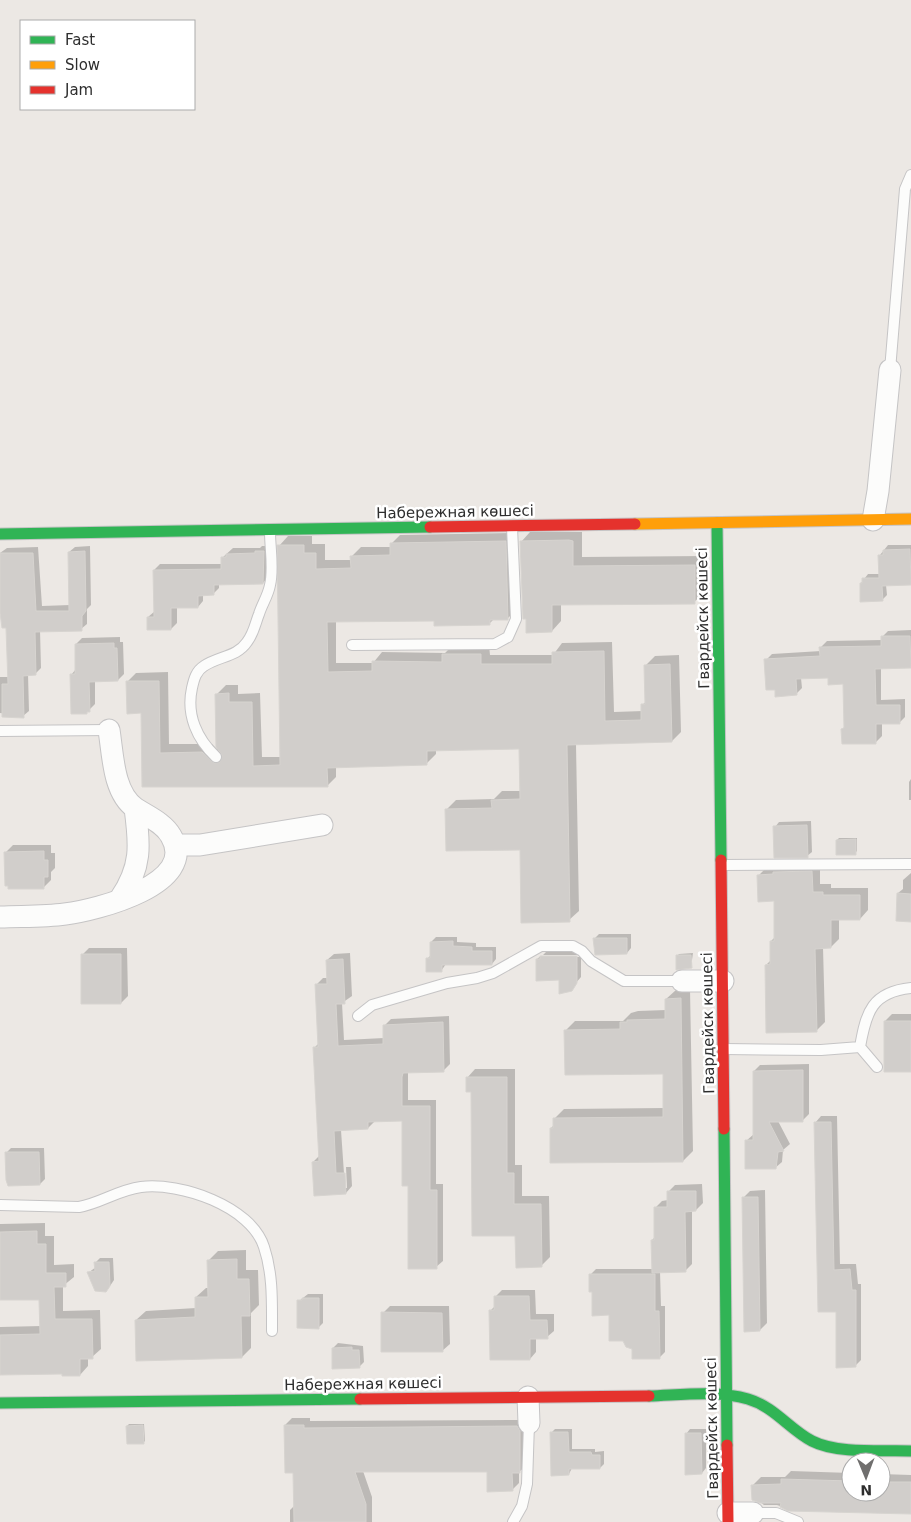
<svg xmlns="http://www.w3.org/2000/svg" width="911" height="1522" font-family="'DejaVu Sans',sans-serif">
  <rect width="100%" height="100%" fill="#ece8e4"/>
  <!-- shadow -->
  <path fill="#0003" d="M530,532H582V557L704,556V593L694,602L561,603V621L552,631L521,542Z
    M514,533L517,609L508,618L494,619L490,623L435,620L336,621V663H373L382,652L445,653L452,646L489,645L490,655H553L562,643L612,642L614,712L643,711L642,705L647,701L646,665L655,656L679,655L681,732L672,741L576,744L579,911L569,920L521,849L447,809L456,800L494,799L502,791H521L520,748L436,750V754L427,763L336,766V777L327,786H143L142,712L127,682L136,673L168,672L169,744H212L217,749V694L226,685H238V694L260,693L262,757H281L279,546L288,536H312V544H325V560H352V556L361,547H391V544L400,535Z
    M888,545H911V584L886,585L887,595L882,600L861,583L868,574H880V555Z
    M90,546L91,605L87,609V624L81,629L40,630L41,668L35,674H28L29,711L23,716L0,713V677H9L7,627L0,612V553L7,548L38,547L42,606L70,605L69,552L75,547Z
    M262,546H269L268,577L263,583L219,584V588L213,594H203V601L198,607H177V623L171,629L148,617L155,611L154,570L160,564H222V558L233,548H260Z
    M911,630V666L881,667V700L905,699V717L899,723H882V736L876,742L842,729L846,726L845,683L829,677L801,678L802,688L796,694L776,688L766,660L772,654L821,651V647L827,641L882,640V637L888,631Z
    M120,637V642H123L124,674L118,680L95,681V704L86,713L71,675L76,669V644L82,638Z
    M911,779V800H909V782Z
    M811,821L812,852L807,856L775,827L779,822Z
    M839,838H857V851L855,853L837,840Z
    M13,845H51V853H55V868L51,872V880L44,887L6,852Z
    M820,864V884H831V888H868V910L860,919H839V939L831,947H823L825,1022L816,1031L766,965L771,960V941L776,936L775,900L759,875L767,867Z
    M911,873V921L898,893L903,889V880Z
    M599,934H631V948L627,953L594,939Z
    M436,937H457V942L476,943V947H496V959L492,964H446L441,971L427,959L431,955V942Z
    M89,948H127L128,996L121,1003L82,955Z
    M546,952H581V955H543Z
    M350,953L352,996L342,1003L344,1040L384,1038V1026L391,1019L449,1016L450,1064L443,1071H408V1100H436V1184H443V1261L436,1267L409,1185L403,1119L375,1121L368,1128L341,1130L345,1188H347L346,1167H351L352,1186L346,1193L313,1162L320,1155L314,1048L319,1043L316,985L323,978H328L327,960L334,954Z
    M693,953L691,967L677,956L679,954Z
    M542,955L540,957H581V977L568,992H560V979L537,959Z
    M690,989L693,1151L683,1161L551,1128L555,1124V1118L564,1109L664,1108V1073L565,1031L575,1021H623L631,1013L638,1011L666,1010V999L676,990Z
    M892,1014H911V1070L885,1021Z
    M809,1064V1114L803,1120L778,1121L790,1144L783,1150L782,1162L775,1168L746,1141L754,1134V1071L760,1065Z
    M475,1069H515V1165H522V1196H549L550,1257L541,1266L516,1235L467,1078Z
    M821,1116H837L840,1264H856L858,1284H861V1360L855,1366L837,1310L815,1123Z
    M11,1148H44L45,1179L40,1184L6,1153Z
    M702,1184L703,1203L696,1210H692V1264L685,1271H660L661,1306H665V1352L659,1358L633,1348L594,1291L590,1275L596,1269H653L652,1240L656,1236L655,1208L662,1201L668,1200V1192L675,1185Z
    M765,1190L767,1323L760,1330L743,1198L750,1191Z
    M45,1223V1236H54V1265L74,1264V1277L63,1286V1311L100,1310L101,1349L92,1357H88V1366L80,1375L63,1373L0,1374V1327L41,1326L40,1299H0V1224Z
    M246,1250V1270H258L259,1305L251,1313V1348L242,1357L136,1320L146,1311L196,1308V1297L206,1288H209V1260L218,1251Z
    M100,1258H113L114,1280L110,1286L88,1273L96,1267V1262Z
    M502,1290H535L536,1314H554V1331L547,1337L536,1338V1352L530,1359L491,1310L496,1305L495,1297Z
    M308,1294H323V1323L319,1327L299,1301Z
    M390,1306H449L450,1344L442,1351L383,1313Z
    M338,1343L363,1346L364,1362L359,1367L333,1348Z
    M292,1418H310V1421L524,1420L527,1465L519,1472V1483L512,1490L488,1470L363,1471L372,1497V1522H290V1510L295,1505L294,1472L285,1425Z
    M129,1424H144L145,1441L143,1443L127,1426Z
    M555,1429H572V1449H595V1452L604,1451V1464L600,1468H572L569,1474L551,1433Z
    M690,1429H706V1468L702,1473L686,1434Z
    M791,1471L851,1473V1492H881V1474L911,1475V1513L789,1509L777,1505H764L759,1501L753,1485L761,1477H785Z"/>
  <!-- building -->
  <path fill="#d1cecb" stroke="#d7d4d0" d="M569,540L573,541V566L695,565V604L552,605V632L526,633V619H523L520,541Z
    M506,541L508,620H490V625L434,626V621L327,622L328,672L372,671V661L442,662V654H481V664H552V652L604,651L605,721L641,720V704H645L644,665L670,664L672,742L567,745L570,922L521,923L520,850L446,851L445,809L492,808L491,800L520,799L519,749L427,751V765L327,768L328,787H142L141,713L127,714L126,681H159L160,753L202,752L214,763L220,762L222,755L216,747L215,694L229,693V702H252L253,766L280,765L277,545H304V553H316V569L351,568L350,556L390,555V543Z
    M910,549L911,585L882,586L883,601L860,602V583H862V578H879L878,555H883V550Z
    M85,551L86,611L82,616V631L35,632L36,675L23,676L24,718L2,717V684H8L6,628H2L0,613V553H33L36,611H69L68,552Z
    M255,551H264L263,584L214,585V595L198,596V608H171V630H147V617H154L153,570L221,569V557H226V554L255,553Z
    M881,636H910L911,668L875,669L876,705H900V724H876V744H842L841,729L844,728L843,684L828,685V678L796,679L797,695L775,697V690H766L764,659L820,656L819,647L881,646Z
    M114,643V648H117L118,681L89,682L90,712H87V714H71L70,674H75V644Z
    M807,825L808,858H774L773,826Z
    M856,839V855H836V840Z
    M44,851V860H48V877H44V889H8V886H5L4,852Z
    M812,871L813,892H823V895H860V920H831V948L815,949L817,1032L766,1033L765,965L770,964V941H774V901L758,902L757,875L773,874V872Z
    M897,893L911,894V922L896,921Z
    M593,938H627V954L595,955Z
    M453,941V946L472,947V951H492V965H442V972H426V958H430V942Z
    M81,954H121V1004H81Z
    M676,955H691L692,968L676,970Z
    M540,956H577V983L572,991L559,994V980L536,981V959H540Z
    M343,959L345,1004H336L338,1046L383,1044V1025L443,1022L444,1072L403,1073L402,1077V1106H430V1190H437V1269H408V1186H402V1121L368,1122V1129L334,1131L336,1173H345L346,1194L314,1196L312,1162L319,1161L313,1047H318L315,984H327L326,960Z
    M681,998L683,1162L550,1163V1128H553V1118L663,1117V1074L565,1075L564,1030L620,1029V1022H627V1020L665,1019V999Z
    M884,1021H911V1072H884Z
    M803,1070V1122H769L784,1151L778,1152L776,1169H745V1140H753V1071Z
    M466,1077H507V1173H514V1204H541L542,1267L516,1268L515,1236H472L471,1092H466Z
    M814,1122H831L834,1270L850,1269L852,1290H856V1367L836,1368V1312H818Z
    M5,1152H39L40,1185L8,1186L6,1180Z
    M667,1191H696V1211L685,1212L686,1272L652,1273L651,1240H654V1207H667Z
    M742,1197H758L760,1331L744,1332Z
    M37,1231V1244H46V1273H66V1287H54L55,1319H92L93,1359H80V1376H62V1374L0,1375V1335L40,1334L39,1300H0V1232Z
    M237,1259V1279H249L250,1316H241L242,1358L136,1361L135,1320L195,1317V1297H208L207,1260Z
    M94,1262H109L110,1286L106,1292L95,1291L87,1272L95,1271Z
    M589,1274H655V1311H659L660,1359H632V1349L626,1347L623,1341H609V1315L592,1316V1292H589Z
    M494,1296H529L530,1320H547L548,1339H530V1360H490L489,1310H494Z
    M302,1298H319V1329L297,1328V1300H302Z
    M381,1312L442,1313L443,1352H381Z
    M352,1347V1350H359L360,1368L332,1369V1348Z
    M143,1425L144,1444H127L126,1426Z
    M284,1425H304V1428L517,1426L520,1431V1473H512L513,1491L487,1492V1472H355L366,1504V1522H294L293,1473H285Z
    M550,1432H568L569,1452H591L592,1455H600V1469H569V1475L551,1476Z
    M685,1433H701L702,1474L685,1475Z
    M781,1479L851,1481V1492H881V1482H911V1514L788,1511L780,1507L781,1503H760L752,1500L751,1485L781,1484Z"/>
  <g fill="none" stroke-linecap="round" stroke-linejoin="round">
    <defs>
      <path id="lane" d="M890,370L905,189L911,175
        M352,645L495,644L508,637L516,619L512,527
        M0,731L109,730
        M216,757C197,739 186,715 192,688C194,679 196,671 204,666C219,656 237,657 247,642C254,633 255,624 259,614C262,604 268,596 270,585C274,569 270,548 270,532
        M722,865L911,864
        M358,1016L372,1005L447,983L477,978L493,973L541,946H573L582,951L591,961L624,981H682
        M724,1049L821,1050L860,1047
        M877,1067L860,1047C866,1012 872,992 911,988
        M0,1205L79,1207C101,1203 118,1190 141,1187C180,1182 251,1206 264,1247C273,1274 272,1302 272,1331
        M753,1513H776L798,1522
        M513,1522L522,1506L527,1484L529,1423"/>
      <path id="street" d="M873,520L878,491L890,370
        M175,845H200L322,825
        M120,899C142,867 140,845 135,808
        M0,917C21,916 44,917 65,914C97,910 200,884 171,836C164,823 147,816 135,808C113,792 113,755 109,730
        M682,981H723
        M528,1397L529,1423
        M728,1513H753"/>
      <path id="fast" d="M717,523L721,860
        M0,534L430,527
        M724,1129L727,1445
        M649,1396C681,1395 717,1390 748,1399C775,1407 789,1429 812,1441C837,1454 883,1450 911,1451
        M0,1403L360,1399"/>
      <path id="slow" d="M635,524L911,519"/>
      <path id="jam" d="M430,527L635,524
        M721,860L724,1129
        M360,1399L649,1396
        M727,1445L728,1522"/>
    </defs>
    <!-- lane casing -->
    <use href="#lane" stroke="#c5c4c5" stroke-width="12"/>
    <!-- street casing -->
    <use href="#street" stroke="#c5c4c5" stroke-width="23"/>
    <!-- fast casing -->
    <use href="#fast" stroke="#c5c4c5" stroke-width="13"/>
    <!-- slow casing -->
    <use href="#slow" stroke="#c5c4c5" stroke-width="13"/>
    <!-- jam casing -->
    <use href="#jam" stroke="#c5c4c5" stroke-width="13"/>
    <!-- lane -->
    <use href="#lane" stroke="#fcfcfb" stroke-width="10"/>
    <!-- street -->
    <use href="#street" stroke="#fcfcfb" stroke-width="21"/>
    <!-- fast -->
    <use href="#fast" stroke="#30b455" stroke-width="11"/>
    <!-- slow -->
    <use href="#slow" stroke="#ff9f0a" stroke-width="11"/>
    <!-- jam -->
    <use href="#jam" stroke="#e5322d" stroke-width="11"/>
  </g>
  <g text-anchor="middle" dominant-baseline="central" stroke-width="5" stroke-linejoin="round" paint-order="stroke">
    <!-- street labels -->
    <g font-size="15" fill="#2e2e2e" stroke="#fff">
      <text transform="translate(455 512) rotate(-1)">Набережная көшесі</text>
      <text transform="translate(703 618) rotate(-91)">Гвардейск көшесі</text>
      <text transform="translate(708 1023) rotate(-91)">Гвардейск көшесі</text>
      <text transform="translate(363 1384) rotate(-1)">Набережная көшесі</text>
      <text transform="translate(712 1428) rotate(-91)">Гвардейск көшесі</text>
    </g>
  </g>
  <!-- legend -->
  <rect x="20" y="20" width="175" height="90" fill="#ffffff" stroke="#ababab"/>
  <rect x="30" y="36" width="25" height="8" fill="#30b455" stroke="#ababab"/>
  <text x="65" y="45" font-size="15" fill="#2e2e2e">Fast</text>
  <rect x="30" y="61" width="25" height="8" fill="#ff9f0a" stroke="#ababab"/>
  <text x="65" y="70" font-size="15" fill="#2e2e2e">Slow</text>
  <rect x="30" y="86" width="25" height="8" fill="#e5322d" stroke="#ababab"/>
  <text x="65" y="95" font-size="15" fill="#2e2e2e">Jam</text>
  <!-- north arrow -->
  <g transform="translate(866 1477) rotate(179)"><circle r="24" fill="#ffffff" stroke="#ababab"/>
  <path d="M0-4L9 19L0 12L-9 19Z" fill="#706f6e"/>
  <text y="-8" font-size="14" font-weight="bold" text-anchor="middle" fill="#2e2e2e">N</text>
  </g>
</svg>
